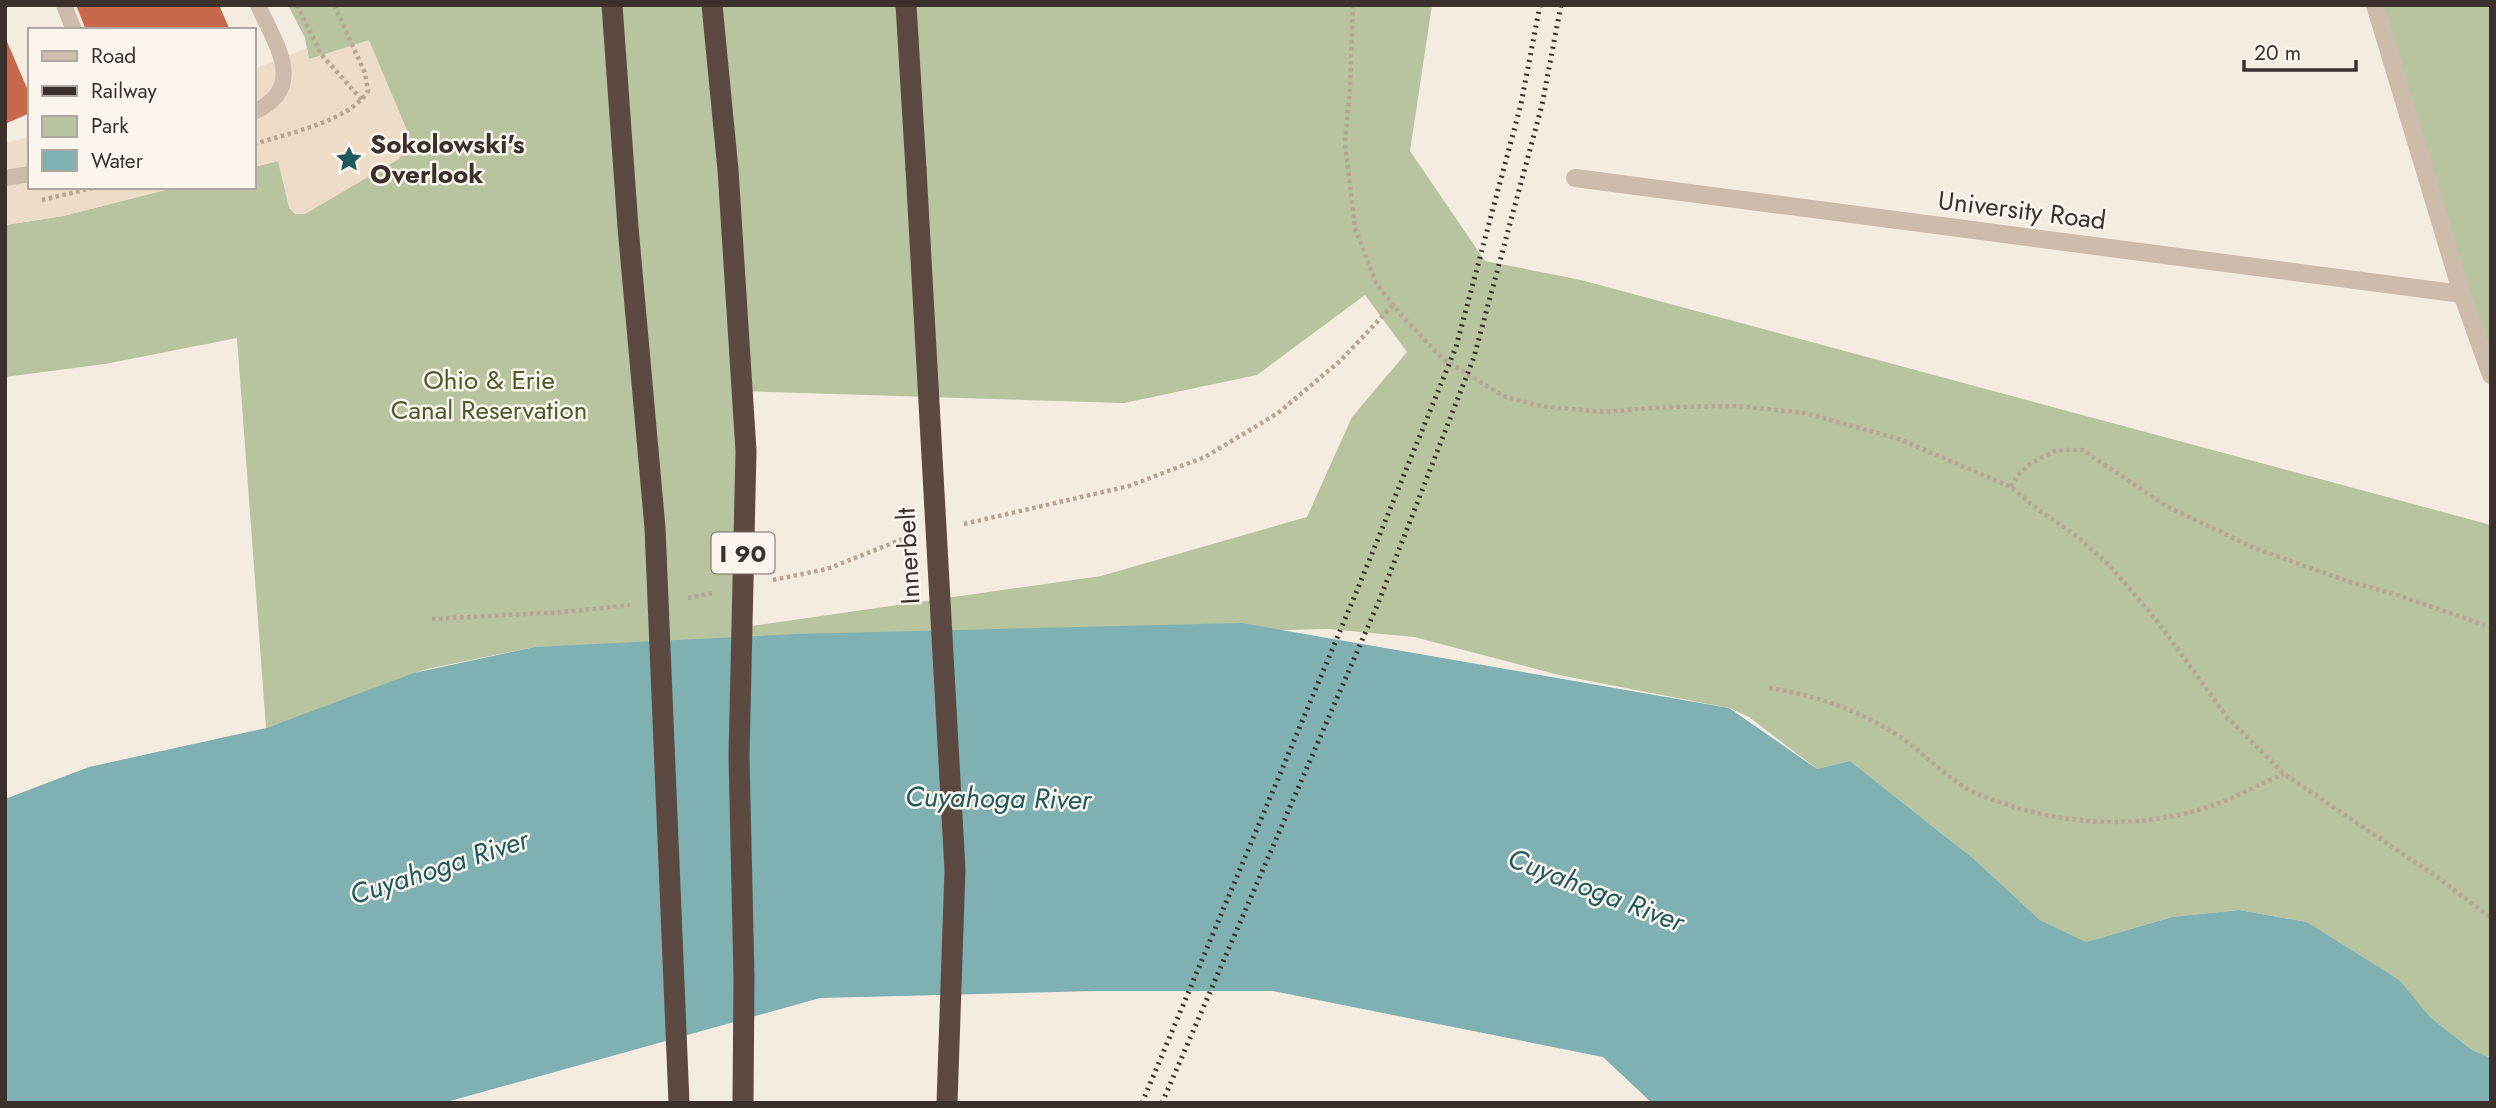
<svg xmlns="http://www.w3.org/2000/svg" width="2496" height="1108" font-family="Jost,sans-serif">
  <rect width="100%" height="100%" fill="#f4ebe1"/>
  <!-- green -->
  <path fill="#b8c4a0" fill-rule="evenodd" d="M288,5H1432L1410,151L1485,261L1581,280L2491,525V1058L2472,1050L2430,1017L2398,980L2307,922L2239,910L2172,917L2086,942L2040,920L1975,860L1850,761L1817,769L1749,717L1729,708L1559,675L1414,637L1329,629L535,647L427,669L266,728L237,338L105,364L5,377V225L63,216L177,187H254V167L278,161L309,59L305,38ZM1365,295L1407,352L1352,417L1307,517L1101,576L744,627L737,391L1124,403L1257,375Z
    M2375,5H2491V375Z"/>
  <!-- plaza -->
  <path fill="#ecdcc8" d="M369,40L409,135L408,146L399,159L305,214H295L289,208L278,161L254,167V69L307,48L309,59Z
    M30,137V187H177L63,216L5,225V143Z"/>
  <!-- water -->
  <path fill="#7fb0b2" d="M1242,623L1729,708L1817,769L1850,761L1975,860L2040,920L2086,942L2172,917L2239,910L2307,922L2399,980L2430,1017L2472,1050L2491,1058V1103H1652L1603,1057L1273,991H1095L820,998L443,1103H5V799L89,767L266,728L414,673L535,647L797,634Z"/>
  <!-- building -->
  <path fill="#c8694b" d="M76,5H219L230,30H86Z
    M5,37L30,95V113L5,124Z"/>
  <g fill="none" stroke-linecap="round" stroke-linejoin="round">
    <!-- path -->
    <path stroke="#b9a596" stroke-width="4.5" stroke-dasharray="3.5 3.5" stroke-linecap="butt" d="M297,5L321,54L362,100
      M1353,5L1350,87L1345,143L1355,228L1376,283L1402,316L1443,359L1503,396L1540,406L1605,412L1664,407L1737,406L1805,413L1899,439L2011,487L2040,511L2077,536L2110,566L2158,622L2226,716L2284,774L2437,877L2491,918
      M254,144C286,134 350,121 368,91L365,73L334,5
      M42,200L96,187
      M2011,487L2018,475L2031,463L2057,450H2083L2166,506L2254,548L2350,582L2394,594L2491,627
      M964,524L1129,486L1205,457L1278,413L1340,361L1393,305
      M773,580L827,569L908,537
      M688,598L713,593
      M432,619L563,612L630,605
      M1769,688C1820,696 1865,712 1907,742C1927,757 1945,775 1966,788C1983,798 2003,803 2021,809C2082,826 2144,827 2205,808C2232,800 2257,784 2284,774"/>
    <!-- service -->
    <path stroke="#cdbbac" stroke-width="16" d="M64,5L74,30
      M254,112C308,87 275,44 258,5
      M5,178L30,174"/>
    <!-- minor -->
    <path stroke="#cdbbac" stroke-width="18" d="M1575,178L2462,294"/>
    <!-- tertiary -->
    <path stroke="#cdbbac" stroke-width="18" d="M2375,5L2462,294L2491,375"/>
    <!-- motorway -->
    <path stroke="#5c4a42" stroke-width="21" d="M906,5L916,169"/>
    <!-- rail -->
    <path stroke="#3b302b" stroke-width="5" stroke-dasharray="2 5" stroke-linecap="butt" d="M1142,1103L1358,588L1456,347L1521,104L1540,5
      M1162,1103L1379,601L1474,357L1542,105L1561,5"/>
    <!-- motorway-bridge -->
    <path stroke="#5c4a42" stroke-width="21" d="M612,5L628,227L655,528L679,1103
      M712,5L728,170L746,451L739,756L744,977L743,1103
      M916,169L955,870L947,1103"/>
  </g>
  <!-- icons -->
  <defs>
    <symbol id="sight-bare" viewBox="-9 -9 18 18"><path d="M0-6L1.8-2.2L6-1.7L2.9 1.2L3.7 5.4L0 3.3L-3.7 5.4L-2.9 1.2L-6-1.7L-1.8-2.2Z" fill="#1f5a5e" stroke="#fbf5ee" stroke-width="2.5" paint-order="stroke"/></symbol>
  </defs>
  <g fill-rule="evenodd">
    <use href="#sight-bare" x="330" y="140" width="38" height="38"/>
  </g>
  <g text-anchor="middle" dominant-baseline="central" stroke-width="5" stroke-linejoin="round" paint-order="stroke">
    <!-- shield labels -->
    <rect fill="#fbf5ee" stroke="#756b66" stroke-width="2" x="711.5" y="532.5" width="63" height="41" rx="5"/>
    <g font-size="24" font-weight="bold" fill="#3b302b">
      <text x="743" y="553">I 90</text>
    </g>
    <!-- poi labels -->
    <g font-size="26" font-weight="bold" fill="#3b302b" stroke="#fbf5ee" text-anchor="start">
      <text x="370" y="144">Sokolowski's<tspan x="370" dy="30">Overlook</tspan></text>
    </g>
    <!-- street labels -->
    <g font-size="26" fill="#3b302b" stroke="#fbf5ee">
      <text transform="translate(2022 210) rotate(7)">University Road</text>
      <text transform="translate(908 556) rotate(-93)">Innerbelt</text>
    </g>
    <!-- park labels -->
    <g font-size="26" fill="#4a5a2e" stroke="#fbf5ee">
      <text x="489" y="380">Ohio &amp; Erie<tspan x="489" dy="30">Canal Reservation</tspan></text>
    </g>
    <!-- water labels -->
    <g font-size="28" font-style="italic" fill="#1f5a5e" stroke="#fbf5ee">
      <text transform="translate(998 798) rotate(1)">Cuyahoga River</text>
      <text transform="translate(439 867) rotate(-18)">Cuyahoga River</text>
      <text transform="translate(1596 890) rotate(21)">Cuyahoga River</text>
    </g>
  </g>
  <!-- border -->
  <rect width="2496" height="1108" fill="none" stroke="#3b302b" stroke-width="14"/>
  <!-- legend -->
  <rect x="28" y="28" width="228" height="161" fill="#fbf5ee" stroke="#aea6a0" stroke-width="2"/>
  <rect x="42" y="51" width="35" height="10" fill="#cdbbac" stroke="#aea6a0" stroke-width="2"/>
  <text x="91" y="63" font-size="21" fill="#3b302b">Road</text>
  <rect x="42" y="86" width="35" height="10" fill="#3b302b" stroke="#aea6a0" stroke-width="2"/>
  <text x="91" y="98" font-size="21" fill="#3b302b">Railway</text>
  <rect x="42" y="116" width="35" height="21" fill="#b8c4a0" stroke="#aea6a0" stroke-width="2"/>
  <text x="91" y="133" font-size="21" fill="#3b302b">Park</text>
  <rect x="42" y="150" width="35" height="21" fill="#7fb0b2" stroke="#aea6a0" stroke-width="2"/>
  <text x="91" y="168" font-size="21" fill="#3b302b">Water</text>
  <!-- scale -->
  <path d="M2244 60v10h112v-10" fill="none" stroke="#3b302b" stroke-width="3.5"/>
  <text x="2254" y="60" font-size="21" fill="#3b302b" stroke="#fbf5ee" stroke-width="5" paint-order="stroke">20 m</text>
</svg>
